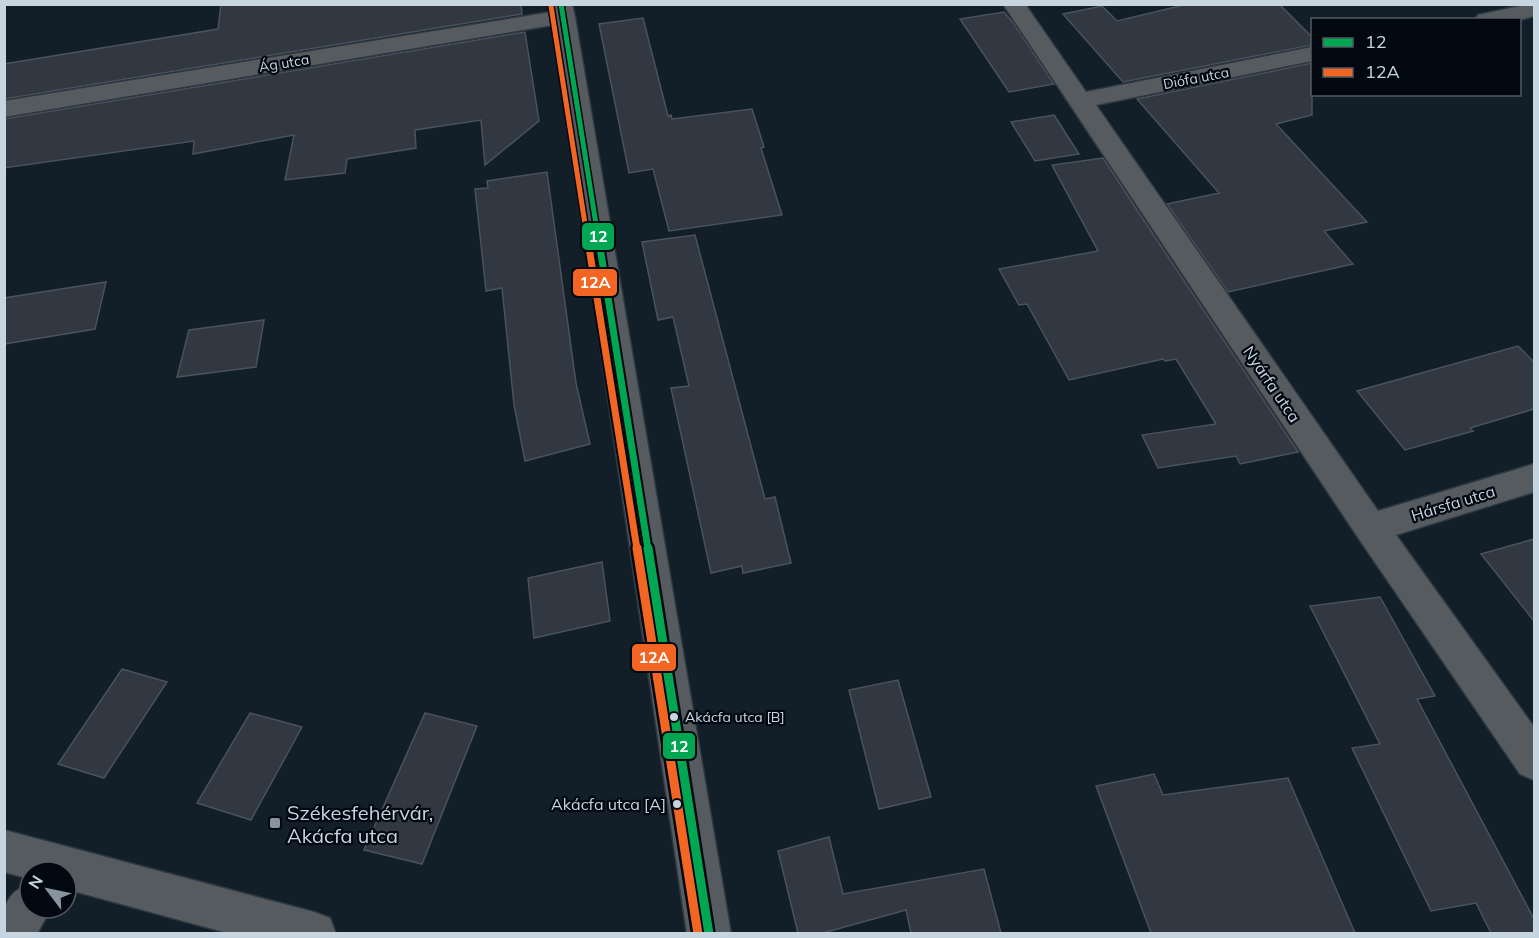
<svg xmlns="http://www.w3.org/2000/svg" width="1539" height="938" font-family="Mulish,sans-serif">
  <rect width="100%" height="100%" fill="#121e28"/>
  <!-- building -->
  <path fill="#313841" stroke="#4a525c" stroke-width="1.5" d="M221,4H521L522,14L4,99V64L218,29Z
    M1188,4H1279L1312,37V45L1123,82L1063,14L1102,6L1117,21Z
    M1004,12L1014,24L1054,84L1009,92L960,19Z
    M643,18L668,116L671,115L672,119L752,109L764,147L761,148L782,215L669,231L653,169L629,173L599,24Z
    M525,32L539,121L485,165L481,120L415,130L416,148L347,159L345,173L285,180L294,135L193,154L194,141L4,168V119Z
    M1312,63V115L1276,124L1367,222L1324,231L1353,264L1228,292L1167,204L1219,193L1137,99Z
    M1054,115L1079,154L1035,161L1011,122Z
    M1103,158L1137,210L1298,452L1240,464L1236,456L1158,468L1142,435L1216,424L1176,359L1165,361L1163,359L1069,380L1027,304L1019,305L999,269L1098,251L1052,165Z
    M547,172L576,383L590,444L525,461L514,405L502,288L486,291L475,189L488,188L487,181Z
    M695,235L765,499L775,497L791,563L743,573L742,566L711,573L671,388L689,386L673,317L658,320L642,242Z
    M106,282L95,329L4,344V298Z
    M264,320L256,367L177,377L189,330Z
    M1518,346L1534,362V409L1470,428L1473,431L1405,450L1357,391Z
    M1534,539V621L1481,554Z
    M602,562L610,621L534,638L528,578Z
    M1380,597L1435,696L1417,699L1534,919V933H1491L1476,903L1431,911L1352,748L1380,744L1310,606Z
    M122,669L167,682L104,778L58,764Z
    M898,680L931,797L879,809L849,690Z
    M250,713L302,727L251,820L197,803Z
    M425,713L477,726L422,864L364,850Z
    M1154,774L1163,795L1288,778L1355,933H1151L1096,786Z
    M829,837L843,894L984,869L1001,933H911L906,910L823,933H798L778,851Z"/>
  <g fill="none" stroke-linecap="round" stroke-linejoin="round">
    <defs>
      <path id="minor" d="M550,4H572L575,17L731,934H687L553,25L4,117V101L551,12Z
        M1003,4H1025L1086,92L1312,47V61L1096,105L1378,511L1534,464V492L1396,535L1534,727V780L1520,774L1359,539Z
        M1529,4H1534V16L1520,20H1475L1478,15Z
        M4,830L314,912L330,918L336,934H231L66,889V872H30V879L4,872Z
        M30,883V908H51L37,934H4C4,907 3,895 30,883Z"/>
    </defs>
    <!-- minor casing -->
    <use href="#minor" stroke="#2d3840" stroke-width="3"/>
    <!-- minor -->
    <use href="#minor" fill="#565b5f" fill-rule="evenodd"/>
    <defs>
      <path id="bus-1-far2" d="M561,4L599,243"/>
      <path id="bus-1-far1" d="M599,241L648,549"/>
      <path id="bus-1" d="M648,548L709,934"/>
      <path id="bus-2-far2" d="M551,6L588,243"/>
      <path id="bus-2-far1" d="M588,241L637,549"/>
      <path id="bus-2" d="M637,548L698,934"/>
    </defs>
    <!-- bus-1-far2 casing -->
    <use href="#bus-1-far2" stroke="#020810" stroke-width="8"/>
    <!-- bus-1-far1 casing -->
    <use href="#bus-1-far1" stroke="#020810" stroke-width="11"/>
    <!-- bus-1 casing -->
    <use href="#bus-1" stroke="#020810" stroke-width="14"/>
    <!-- bus-2-far2 casing -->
    <use href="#bus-2-far2" stroke="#020810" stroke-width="8"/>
    <!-- bus-2-far1 casing -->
    <use href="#bus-2-far1" stroke="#020810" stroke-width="11"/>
    <!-- bus-2 casing -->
    <use href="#bus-2" stroke="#020810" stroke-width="14"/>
    <!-- bus-1-far2 -->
    <use href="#bus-1-far2" stroke="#00a651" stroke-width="5"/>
    <!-- bus-1-far1 -->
    <use href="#bus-1-far1" stroke="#00a651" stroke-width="7"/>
    <!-- bus-1 -->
    <use href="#bus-1" stroke="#00a651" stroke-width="9"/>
    <!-- bus-2-far2 -->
    <use href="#bus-2-far2" stroke="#f26522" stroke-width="5"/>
    <!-- bus-2-far1 -->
    <use href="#bus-2-far1" stroke="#f26522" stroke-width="7"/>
    <!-- bus-2 -->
    <use href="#bus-2" stroke="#f26522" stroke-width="9"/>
  </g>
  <!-- markers -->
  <g fill="#c7d5e1" stroke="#020810" stroke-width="2">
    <circle cx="674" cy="717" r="5"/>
    <circle cx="677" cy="804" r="5"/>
  </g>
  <rect fill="#8895a0" stroke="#020810" stroke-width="2" x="269" y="817" width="12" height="12" rx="3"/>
  <g text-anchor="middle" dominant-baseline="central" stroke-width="4.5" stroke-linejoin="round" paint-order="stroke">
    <!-- far-street labels -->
    <g font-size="14" fill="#c7d5e1" stroke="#020810">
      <text transform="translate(284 63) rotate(-9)">Ág utca</text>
      <text transform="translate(1196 78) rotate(-11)">Diófa utca</text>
    </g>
    <!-- bus labels -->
    <g font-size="14" fill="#c7d5e1" stroke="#020810" text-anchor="start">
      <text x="685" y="717">Akácfa utca [B]</text>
    </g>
    <!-- street labels -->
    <g font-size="16" fill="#c7d5e1" stroke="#020810">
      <text transform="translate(1272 384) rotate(56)">Nyárfa utca</text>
      <text transform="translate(1453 503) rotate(-17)">Hársfa utca</text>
    </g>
    <!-- near-bus labels -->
    <g font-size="16" fill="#c7d5e1" stroke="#020810" text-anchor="end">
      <text x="666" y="804">Akácfa utca [A]</text>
    </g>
    <!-- near-poi labels -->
    <g font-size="20" fill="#c7d5e1" stroke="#020810" text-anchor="start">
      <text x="287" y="812">Székesfehérvár,<tspan x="287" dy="23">Akácfa utca</tspan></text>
    </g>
  </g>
  <g stroke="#020810" stroke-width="2">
    <rect x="581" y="222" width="34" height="29" rx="6" fill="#00a651"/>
    <rect x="572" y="268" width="46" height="29" rx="6" fill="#f26522"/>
    <rect x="631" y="643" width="46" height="29" rx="6" fill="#f26522"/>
    <rect x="662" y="732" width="34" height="28" rx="6" fill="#00a651"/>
  </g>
  <g font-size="16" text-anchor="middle" font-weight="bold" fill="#fff">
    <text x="598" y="242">12</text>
    <text x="595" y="288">12A</text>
    <text x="654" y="663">12A</text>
    <text x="679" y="752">12</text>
  </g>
  <!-- border -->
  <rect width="1539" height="938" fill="none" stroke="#c7d5e1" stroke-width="12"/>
  <!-- legend -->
  <rect x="1311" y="18" width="210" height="78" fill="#020810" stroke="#515a64" stroke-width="1.5"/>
  <rect x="1323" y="38" width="30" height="9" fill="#00a651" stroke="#515a64" stroke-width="1.5"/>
  <text x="1365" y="48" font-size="18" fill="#c7d5e1">12</text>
  <rect x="1323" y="68" width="30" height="9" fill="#f26522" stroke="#515a64" stroke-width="1.5"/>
  <text x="1365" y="78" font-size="18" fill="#c7d5e1">12A</text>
  <!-- north arrow -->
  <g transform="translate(48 890) rotate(302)"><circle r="28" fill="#020810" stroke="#515a64" stroke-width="1.5"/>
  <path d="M0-4.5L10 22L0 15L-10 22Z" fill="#8895a0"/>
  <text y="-9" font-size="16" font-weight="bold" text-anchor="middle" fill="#c7d5e1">N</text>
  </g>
</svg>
